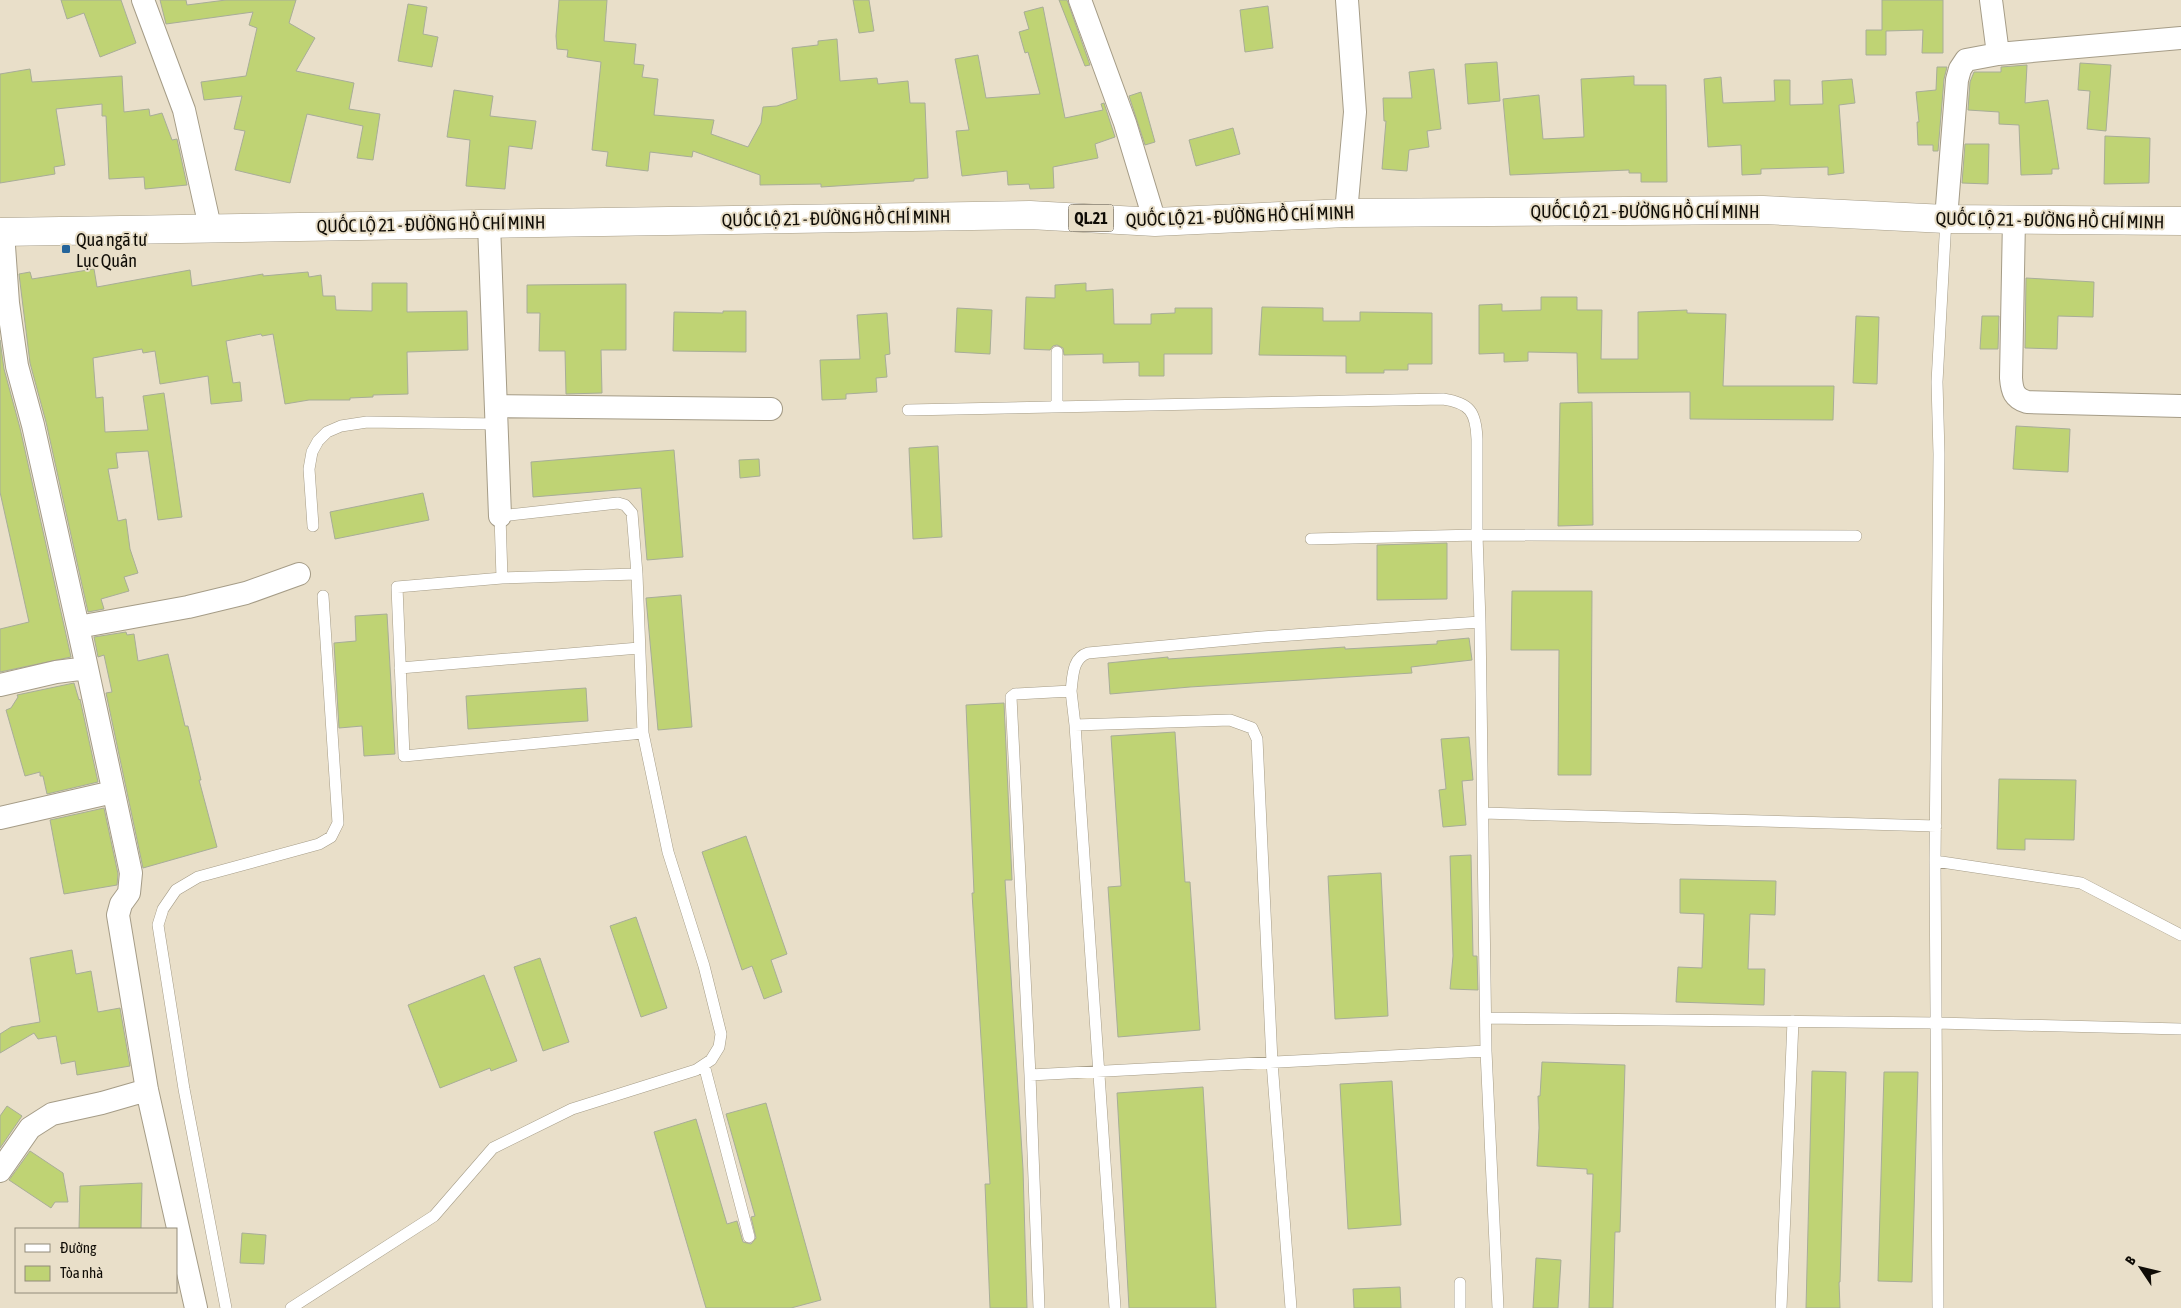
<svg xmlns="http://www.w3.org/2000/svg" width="2181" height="1308" font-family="'Asap Condensed',sans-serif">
  <rect width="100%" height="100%" fill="#e9dfc9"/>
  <!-- building -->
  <path fill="#bfd374" stroke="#a8ad98" d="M61,0H121L136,43L100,57L84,13L67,19Z
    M160,0H186L187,5L226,0H296L289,23L315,38L296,71L354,83L349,109L380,114L373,160L357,158L363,126L307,114L290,183L235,170L245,131L234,129L242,96L204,100L201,82L246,76L257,28L249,25L253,12L166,24Z
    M559,0H607L604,41L636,44L634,64L644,65L642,77L658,79L654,115L714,120L711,134L748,147L761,123L763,107L777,106L797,99L792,48L818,45V41L837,39L840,81L877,78L878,84L908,81L910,103H925L928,178L914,179V181L821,187V184L760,185V175L693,151L692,157L650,152L648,171L606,166L608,152L592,150L601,62L567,57L568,50L557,49L556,36Z
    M853,0H869L874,31L859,33Z
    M1059,0H1067L1090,65L1085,66Z
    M1882,0H1943V53H1922L1923,30L1886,31V55H1866V30H1882Z
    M408,4L427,7L423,34L438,37L432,67L398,61Z
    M1268,6L1273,48L1245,52L1240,10Z
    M1043,7L1065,118L1103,110L1101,104L1104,103L1115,137L1095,144L1098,158L1053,167L1054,188L1030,189L1029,184L1008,185L1007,171L962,176L956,131L969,130L955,59L978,55L986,98L1040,94L1028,52L1025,53L1019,32L1029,29L1024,12Z
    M1497,62L1500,101L1468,104L1465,64Z
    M2080,63L2111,65L2106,131L2087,129L2090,91L2078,90Z
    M2027,65L2025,103L2048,100L2059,169H2052V174L2021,175L2019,125L1999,124V112L1968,110L1970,82L1974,72H2001V67Z
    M1937,67H1947L1944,79L1938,151H1933V145H1918L1917,122H1919L1916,92L1936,90Z
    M30,69L32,82L122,76L124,112L149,109L150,116L162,113L172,140L177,139L187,185L145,189L144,177L109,179L106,116H102V104L56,109L65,165L54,167L55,174L0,183V74Z
    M1434,69L1441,129L1427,131L1429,147L1409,150L1407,171L1382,169L1386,121H1384L1383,98H1412L1409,72Z
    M1634,76V85H1666L1667,182H1641V173H1629V170L1510,175L1503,99L1539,95L1543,139L1584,137L1581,79Z
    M1721,77L1723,103L1775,101L1774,80H1790V105L1823,104L1822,81L1852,79L1855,103L1839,105L1844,173L1828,175V167L1761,169V174L1742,175L1741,145L1708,147L1704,79Z
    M454,90L493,96L490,116L536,121L532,149L509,146L505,189L466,186L470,140L447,137Z
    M1141,92L1155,142L1145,145L1129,96Z
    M1233,128L1240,154L1196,166L1189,140Z
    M2105,136L2150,138L2149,183L2104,184Z
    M1965,144H1989L1988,184L1962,183Z
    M94,269L97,287L190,270L192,286L263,274V276L308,272L309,277L321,275L323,296H335L336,310L372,311V283H407V312L467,311L468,350L407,352L408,394L373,395V397L350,398V400H309L285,404L273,334L262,336L261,334L226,341L233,383L240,382L242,401L211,404L208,376L160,384L155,351L143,353L142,349L93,358L96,398L103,397L105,432L148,430L143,396L164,393L182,517L158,520L148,451L116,453L118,468L108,469L118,521L126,519L130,549L138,573L124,577L129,591L101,599L104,609L88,612L46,422L30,363L19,274L30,272L32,279Z
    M2026,278L2094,282L2093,317L2058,316L2057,349L2025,348Z
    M1086,283V291L1113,289L1114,324H1151V314L1175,313V308H1212V354H1164V376H1139V362L1103,363V354L1064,355L1063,348L1057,345L1053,346L1050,350L1024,349L1026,297L1055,298V285Z
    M626,284V350H601L602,393L566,394L565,351H539L540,313H527V285Z
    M1541,297H1577V310H1602L1601,359H1638V312L1687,310V313L1726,314L1723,386H1834L1833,420L1690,419V392L1578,393L1577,353L1528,352V361L1504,362V353L1479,354V305L1502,304V311L1541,310Z
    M1262,307L1323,308V321H1360V312L1432,313V364H1408V370H1384V373H1346V356L1259,355Z
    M957,308L992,310L990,354L955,352Z
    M723,311H746V352L673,351L674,312L723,313Z
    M887,313L890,354L885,355L887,377L876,378L877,392L846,394V399L822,400L820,360L860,359L857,315Z
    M1856,316L1879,317L1877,384L1853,383Z
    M1982,316H1999L1998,349H1980Z
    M0,340L4,369L20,428L71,657L0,672V629L29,622L0,492Z
    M1592,402L1593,525L1558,526L1560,403Z
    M2016,426L2070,429L2068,472L2013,469Z
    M938,446L942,537L913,539L909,448Z
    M674,450L683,557L647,560L641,488L533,497L531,462Z
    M759,459L760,476L740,478L739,460Z
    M423,493L429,520L335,539L330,512Z
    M1447,543V599L1377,600V545Z
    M1512,591H1592L1591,775H1558L1559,650H1511Z
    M681,595L692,727L658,730L646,598Z
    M387,614L395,754L364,756L362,726L339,728L334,643L356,641L355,616Z
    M126,632L127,635L134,634L138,661L168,654L185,726H188L201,780H199L217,847L143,868L106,693L112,692L104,655L98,657L94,637Z
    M1469,638L1472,660L1411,667L1412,673L1190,687L1110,694L1108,663L1168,657V659L1345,647V649L1437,644V641Z
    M74,683L79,700L80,699L98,782L47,794L43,776H40V772L25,776L6,710L11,708L18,697L17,695Z
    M586,688L588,721L468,729L466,696Z
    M1004,703L1012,880H1005L1023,1169L1027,1308H990L985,1184H990L972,893H974L966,705Z
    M1175,732L1185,882H1190L1200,1030L1118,1037L1108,887L1121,886L1111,736Z
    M1469,737L1473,780L1462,781L1466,825L1443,827L1439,790L1446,789L1441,739Z
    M1999,779L2076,780L2074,840L2025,839V850L1997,849Z
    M104,808L118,874L117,885L64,894L50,820Z
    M746,836L787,954L771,960L782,992L764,999L752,966L742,970L702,852Z
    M1471,855L1473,956H1477L1478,990L1450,989L1453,956L1450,856Z
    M1381,873L1388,1016L1335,1019L1328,876Z
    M1680,879L1776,881L1775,915L1750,914L1748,969H1765L1764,1005L1676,1002L1678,967L1702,968L1704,914L1680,913Z
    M636,917L667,1008L641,1017L610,926Z
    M72,950L76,974L91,971L98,1012L120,1008L130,1066L77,1075L75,1061L61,1064L56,1036L38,1039L34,1033L0,1053V1034L11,1027L40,1022L30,958Z
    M540,958L569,1042L543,1051L514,967Z
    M484,975L517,1061L491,1071L490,1068L440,1088L408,1005Z
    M1542,1062L1625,1065L1620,1232H1615L1613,1308H1589L1593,1174H1587V1169L1537,1166L1539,1128L1538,1096H1540Z
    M1812,1071L1846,1072L1840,1282H1839L1840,1308H1806Z
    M1884,1072H1918L1912,1282L1878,1281Z
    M1392,1081L1401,1225L1348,1229L1340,1084Z
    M1203,1087L1216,1308H1129L1117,1093Z
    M766,1103L821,1300L791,1308H706L654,1132L696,1119L727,1224L737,1221L743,1242L751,1244L756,1238L751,1217L755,1216L726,1114Z
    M7,1106L22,1116L0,1148V1116Z
    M30,1151L63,1173L68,1202H55L51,1208L9,1180Z
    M142,1183L141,1229H79L80,1186Z
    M242,1233L266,1235L264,1264L240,1263Z
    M1536,1258L1561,1260L1558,1308H1533Z
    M1400,1287L1401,1308H1354L1353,1289Z"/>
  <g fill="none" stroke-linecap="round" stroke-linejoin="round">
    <defs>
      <path id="lane" d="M1057,352V407
        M908,410L1443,399C1470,403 1476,412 1477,439V535L1480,622L1486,1051L1498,1308
        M618,503L625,505L632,513L637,574L643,733L404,756L397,587L502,578L500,516Z
        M313,526L309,469L312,452L318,441L327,432L341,426L367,422L496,424
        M1311,539L1477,535L1856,536
        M502,578L637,574
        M400,668L639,648
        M1071,691C1073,677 1072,658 1088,653L1262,637L1480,622
        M1483,813L1936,826
        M1935,861L2081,883L2181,935
        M1486,1018L1936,1023L2181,1029
        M704,1065L749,1237
        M1030,1075L1486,1051
        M1460,1283V1308
        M226,1308L184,1089L158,925L163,909L176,890L198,877L319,844L331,837L338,823L323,596
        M291,1308L434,1216L493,1148L572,1109L696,1070L711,1060L719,1047L721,1034L704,966L668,852L643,733
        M1039,1308L1030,1075L1011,697L1015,694L1071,691L1075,725
        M1115,1308L1075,725L1230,720L1252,728L1257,739L1272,1062L1291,1308
        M1781,1308L1793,1021
        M1938,1308L1935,861L1939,454L1937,382L1946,219"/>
      <path id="street" d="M143,0L184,110L210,227
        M1080,0L1125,123L1155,222
        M1991,0L1998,54
        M1346,213L1355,112L1347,0
        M1946,219L1957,80L1960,69L1966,60L1998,54L2181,38
        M2014,219L2011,378C2012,391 2014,398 2027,402L2181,406
        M489,224L500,516
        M3,232L8,303L17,366L33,425L78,627
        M496,406L771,409
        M87,668L131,873L129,893L121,904L118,915L147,1090L196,1308
        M0,685L56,672L87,668L78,627L188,607L246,593L299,574
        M0,818L113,792
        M0,1171L30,1128L52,1114L102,1103L147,1090"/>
      <path id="highway" d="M0,232L1030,215L1155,222L1346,213L1763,210L1946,219L2181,221"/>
    </defs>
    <!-- lane casing -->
    <use href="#lane" stroke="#a59c87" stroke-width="12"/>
    <!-- street casing -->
    <use href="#street" stroke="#a59c87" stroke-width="24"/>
    <!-- highway casing -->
    <use href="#highway" stroke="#a59c87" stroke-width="29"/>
    <!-- lane -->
    <use href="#lane" stroke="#fff" stroke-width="11"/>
    <!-- street -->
    <use href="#street" stroke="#fff" stroke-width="22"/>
    <!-- highway -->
    <use href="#highway" stroke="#fff" stroke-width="28"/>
  </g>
  <!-- markers -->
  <rect fill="#25659b" stroke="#e9dfc9" stroke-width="2" x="61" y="244" width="10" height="10" rx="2.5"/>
  <g text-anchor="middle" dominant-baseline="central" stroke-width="4" stroke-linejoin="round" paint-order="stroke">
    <!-- shield labels -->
    <rect fill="#e9dfc9" stroke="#504b40" stroke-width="1" x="1068.5" y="204.5" width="45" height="27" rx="4"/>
    <g font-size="16" font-weight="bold" fill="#0f0c06">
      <text x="1091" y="218">QL.21</text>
    </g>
    <!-- street labels -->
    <g font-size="18" fill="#0f0c06" stroke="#e9dfc9">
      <text x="1645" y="211">QUỐC LỘ 21 - ĐƯỜNG HỒ CHÍ MINH</text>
      <text transform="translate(1240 216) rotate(-2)">QUỐC LỘ 21 - ĐƯỜNG HỒ CHÍ MINH</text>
      <text transform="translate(836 218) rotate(-1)">QUỐC LỘ 21 - ĐƯỜNG HỒ CHÍ MINH</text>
      <text transform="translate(2050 220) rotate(1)">QUỐC LỘ 21 - ĐƯỜNG HỒ CHÍ MINH</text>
      <text transform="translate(431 224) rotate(-1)">QUỐC LỘ 21 - ĐƯỜNG HỒ CHÍ MINH</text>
    </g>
    <!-- poi labels -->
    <g font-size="18" fill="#0f0c06" stroke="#e9dfc9" text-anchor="start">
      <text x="76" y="239">Qua ngã tư<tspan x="76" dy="21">Lục Quân</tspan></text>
    </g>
  </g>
  <!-- legend -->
  <rect x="15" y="1228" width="162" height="65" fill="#e9dfc9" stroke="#928b7b"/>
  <rect x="25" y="1244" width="25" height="8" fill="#ffffff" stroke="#928b7b"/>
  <text x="60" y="1253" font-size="15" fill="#0f0c06">Đường</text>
  <rect x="25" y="1266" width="25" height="15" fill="#bfd374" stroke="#928b7b"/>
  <text x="60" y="1278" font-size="15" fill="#0f0c06">Tòa nhà</text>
  <!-- north arrow -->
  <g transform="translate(2141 1268) rotate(305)" stroke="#e9dfc9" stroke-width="4" paint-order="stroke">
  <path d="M0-4L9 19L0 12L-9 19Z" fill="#0f0c06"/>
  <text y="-8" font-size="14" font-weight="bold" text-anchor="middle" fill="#0f0c06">B</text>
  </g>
</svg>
